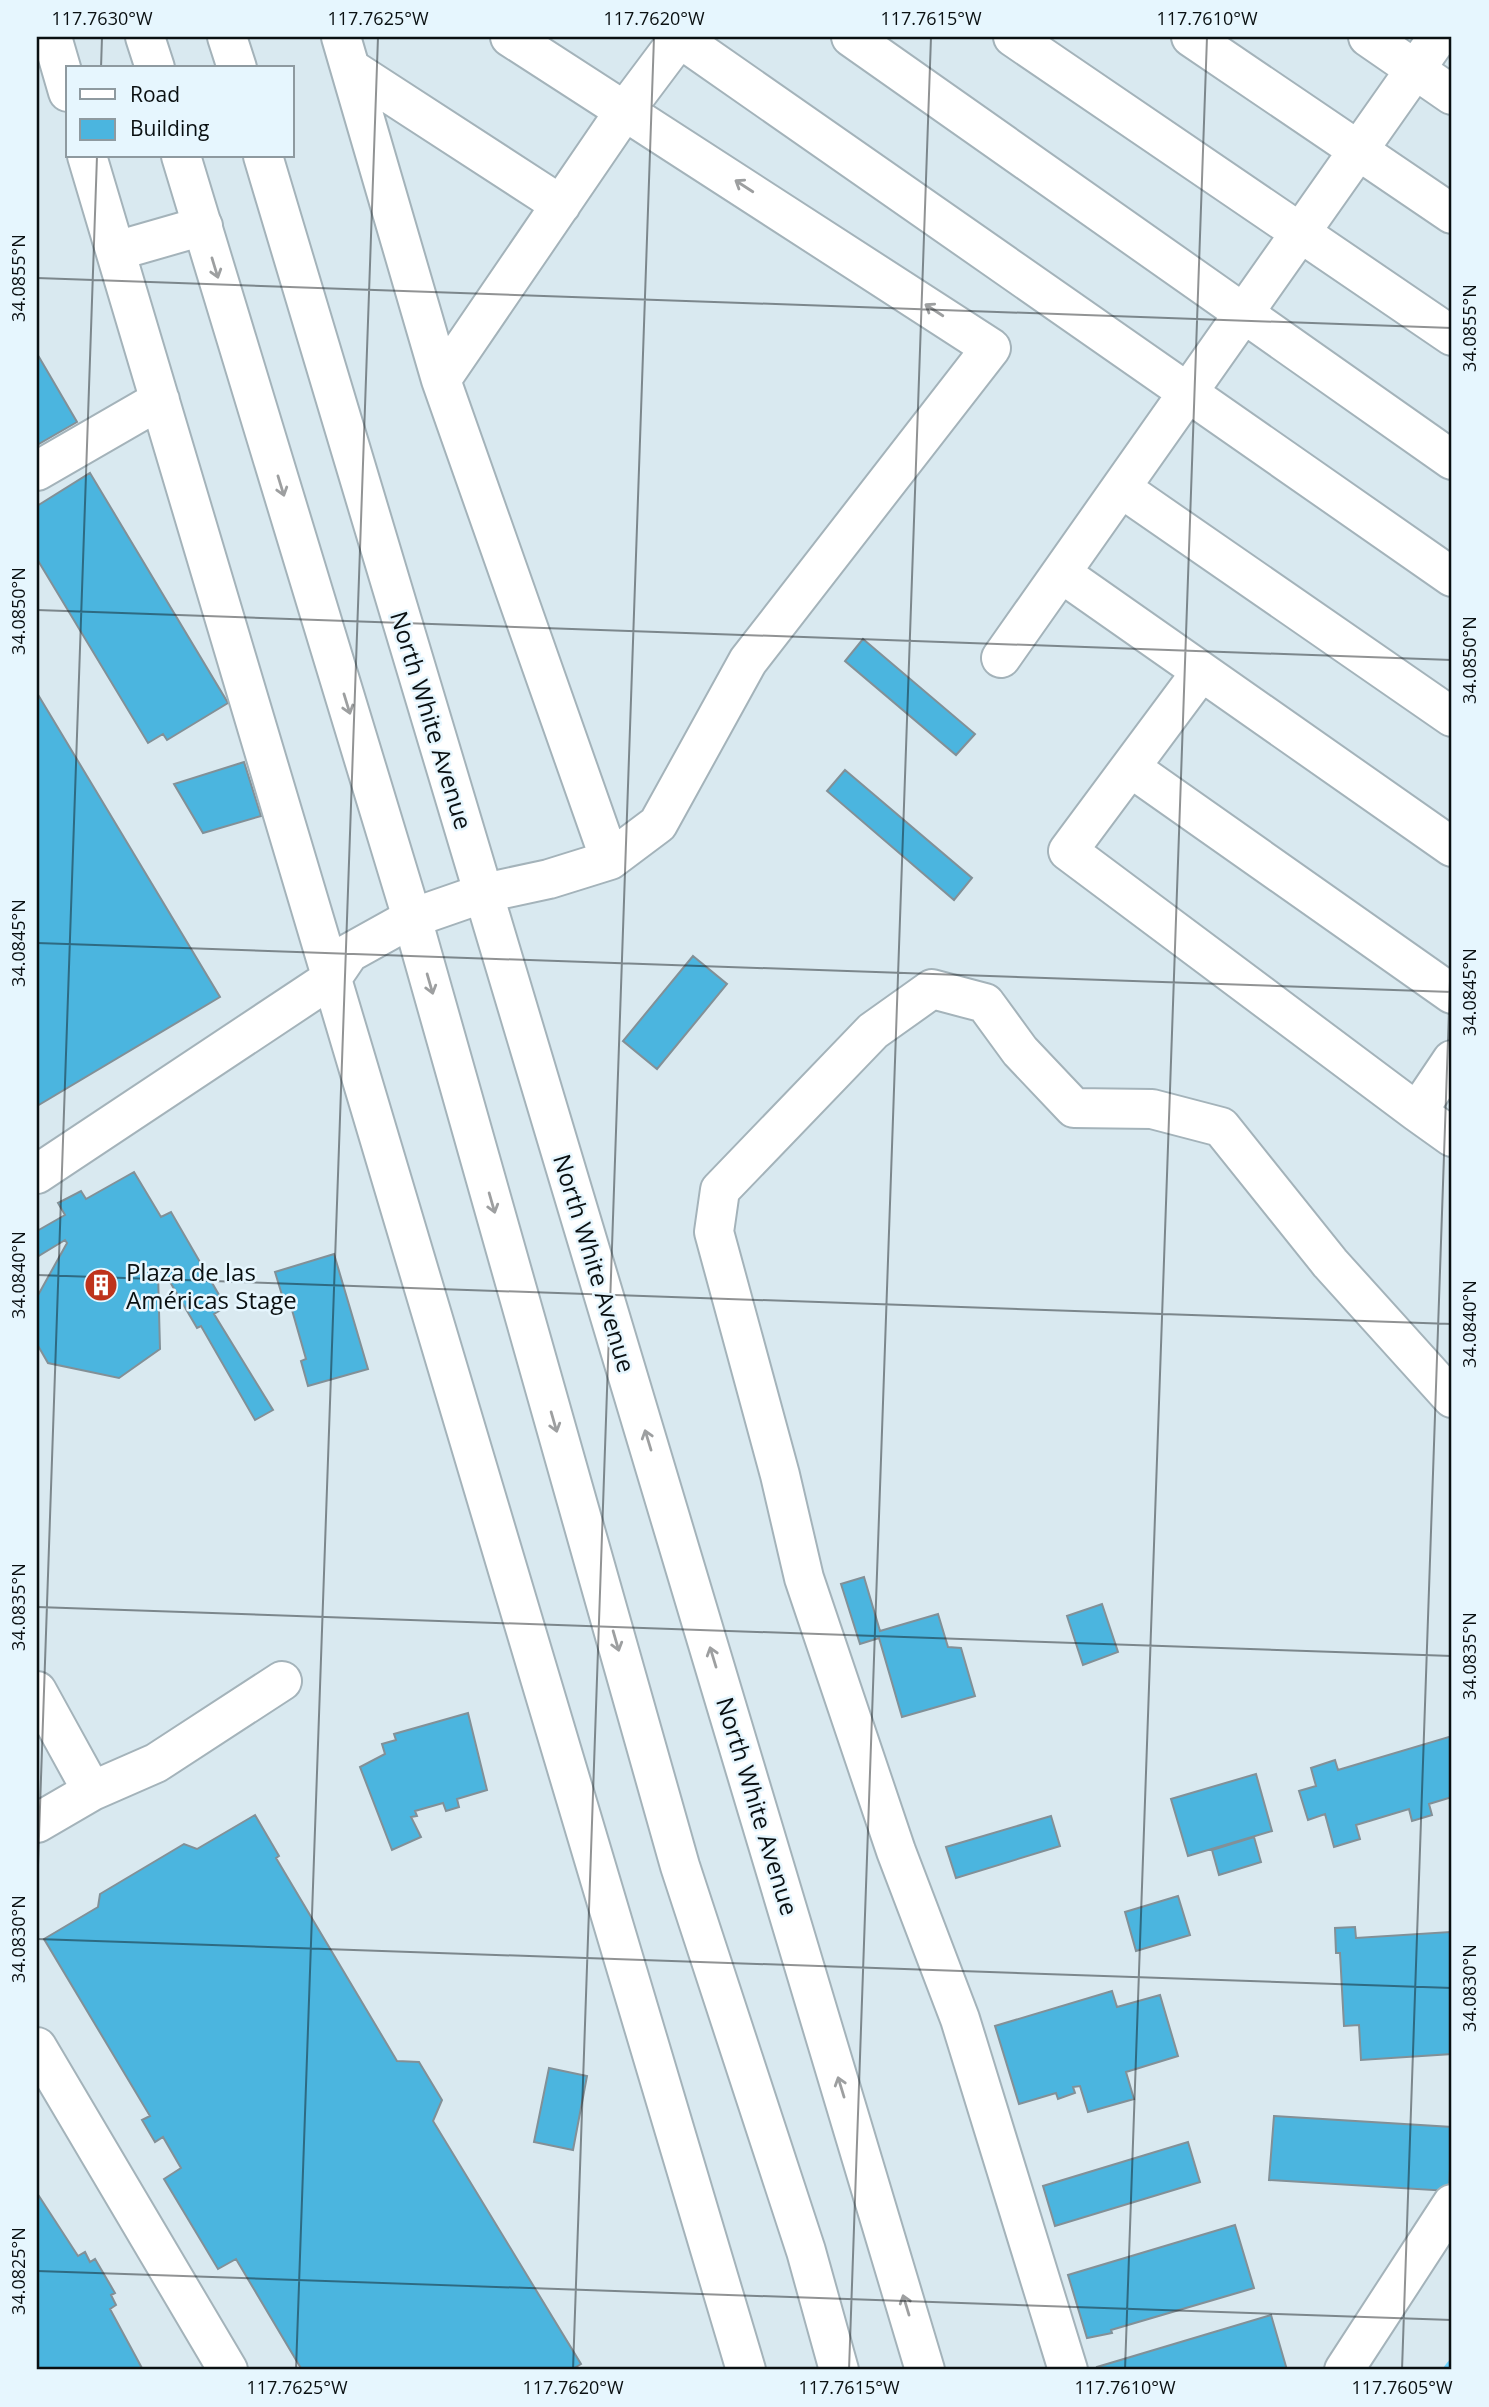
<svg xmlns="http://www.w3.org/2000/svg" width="1489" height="2407" font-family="'Open Sans',sans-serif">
  <rect width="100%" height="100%" fill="#d9e9f0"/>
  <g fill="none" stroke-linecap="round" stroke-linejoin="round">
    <!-- stream -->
    <path stroke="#6bd2fe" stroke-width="12" d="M1449,2370L1452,2366"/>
  </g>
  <!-- building -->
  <path fill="#4bb5df" stroke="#829097" stroke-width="2" d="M39,357L77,422L37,445V359Z
    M90,473L228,703L167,740L163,734L148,743L37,559V506Z
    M863,639L975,734L956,755L845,661Z
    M37,693L220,997L37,1106Z
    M244,762L261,816L203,833L174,784Z
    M845,770L972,878L954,900L827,791Z
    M693,956L727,984L657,1069L623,1041Z
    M134,1172L161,1217L171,1212L226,1307L214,1314L273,1410L255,1420L201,1326L197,1328L163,1270L158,1273L160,1349L119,1378L48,1363L37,1344V1297L67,1243L65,1240L37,1257V1231L65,1215L58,1203L81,1191L86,1199Z
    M334,1254L368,1369L308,1386L301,1361L306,1359L290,1303L285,1305L275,1272Z
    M864,1577L880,1631L938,1614L948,1647L961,1648L975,1696L902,1717L879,1638L860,1644L841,1584Z
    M1102,1604L1118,1652L1083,1665L1067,1616Z
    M468,1713L487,1790L457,1799L459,1807L446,1811L443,1803L415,1811L417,1816L411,1817L421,1837L392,1850L360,1767L385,1754L382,1744L396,1740L394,1734Z
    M1452,1736V1797L1429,1804L1432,1815L1412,1821L1409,1809L1356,1825L1360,1839L1334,1847L1325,1814L1308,1820L1299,1791L1316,1786L1311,1768L1335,1760L1338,1770Z
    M1256,1774L1272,1831L1188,1856L1171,1799Z
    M255,1815L279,1856L276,1858L397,2061L419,2062L442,2100L433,2121L581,2364L571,2370H302L236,2259L218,2269L164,2179L181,2168L163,2137L155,2142L142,2120L150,2116L44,1939L98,1907L100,1894L184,1844L197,1849Z
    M1051,1816L1060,1846L956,1878L946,1847Z
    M1254,1837L1261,1862L1219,1875L1212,1850Z
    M1178,1896L1190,1935L1136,1951L1125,1912Z
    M1355,1927L1356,1938L1450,1932L1452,2054L1361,2060L1359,2025L1344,2026L1340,1953H1336L1335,1928Z
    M1112,1991L1117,2007L1160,1995L1178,2056L1126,2072L1134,2099L1088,2112L1080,2086L1073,2087L1075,2093L1058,2099L1056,2093L1019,2104L995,2026Z
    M549,2068L587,2076L573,2150L534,2142Z
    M1274,2116L1452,2127L1449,2191L1269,2180Z
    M1188,2142L1200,2182L1055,2226L1043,2186Z
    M37,2193L78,2256L85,2252L90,2262L95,2259L115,2293L111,2295L116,2305L110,2309L143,2370H37Z
    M1235,2225L1254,2288L1111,2330L1112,2333L1087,2338L1068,2275Z
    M1271,2315L1287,2370H1098L1097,2367Z"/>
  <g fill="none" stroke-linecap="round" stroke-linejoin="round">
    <defs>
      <path id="minor" d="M52,37L68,92
        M341,37L441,380
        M678,37L1452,577
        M851,37L1452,460
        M1013,37L1452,336
        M1191,37L1452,214
        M1368,37L1452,95
        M350,68L561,205
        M87,156L746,2370
        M116,251L203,226
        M37,471L160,400
        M1121,488L1452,717
        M1061,573L1452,847
        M1001,658L1438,37
        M1201,672L1068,851L1417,1112
        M1131,768L1452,994
        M610,860L441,380L626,109L680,37
        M1452,1060L1417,1112L1452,1137
        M37,1174L332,978L349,953L412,918L484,893L549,879L610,860L658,824L748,661L991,348L510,37
        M37,1691L92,1791
        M37,1823L92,1791L156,1763L282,1681
        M37,2047L228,2370
        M1068,2370L960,2019L896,1851L804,1578L780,1475L714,1232L720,1190L873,1031L932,989L985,1003L1020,1051L1074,1108L1152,1109L1221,1127L1330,1263L1452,1398
        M1344,2370L1452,2204"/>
      <path id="major" d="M145,37L155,68
        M227,37L237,68
        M181,156L412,918L680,1866L806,2251L839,2370
        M263,156L925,2370"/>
    </defs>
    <!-- minor casing -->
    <use href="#minor" stroke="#a4b3ba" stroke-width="42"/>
    <!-- major casing -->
    <use href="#major" stroke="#a4b3ba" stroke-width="42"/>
    <!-- minor -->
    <use href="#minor" stroke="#fff" stroke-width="38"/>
    <!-- major -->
    <use href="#major" stroke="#fff" stroke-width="38"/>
  </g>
  <!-- one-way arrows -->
  <defs><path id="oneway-shaft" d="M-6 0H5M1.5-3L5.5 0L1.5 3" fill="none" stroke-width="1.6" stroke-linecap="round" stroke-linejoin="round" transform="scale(1.75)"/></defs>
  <g stroke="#9d9fa0">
    <use href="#oneway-shaft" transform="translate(744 186) rotate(-147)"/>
    <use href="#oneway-shaft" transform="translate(215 268) rotate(73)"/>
    <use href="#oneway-shaft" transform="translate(934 310) rotate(-147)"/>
    <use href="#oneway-shaft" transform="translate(281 486) rotate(73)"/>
    <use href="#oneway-shaft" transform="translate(347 704) rotate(73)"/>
    <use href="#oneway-shaft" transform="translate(430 984) rotate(74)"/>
    <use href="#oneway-shaft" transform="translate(492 1203) rotate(74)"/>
    <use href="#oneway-shaft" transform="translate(554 1422) rotate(74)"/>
    <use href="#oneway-shaft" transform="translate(648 1440) rotate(-107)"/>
    <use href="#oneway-shaft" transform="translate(616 1641) rotate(74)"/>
    <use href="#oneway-shaft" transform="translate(713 1657) rotate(-107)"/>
    <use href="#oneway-shaft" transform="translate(841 2087) rotate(-107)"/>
    <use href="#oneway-shaft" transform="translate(906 2305) rotate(-107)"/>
  </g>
  <!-- ticks -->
  <path fill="none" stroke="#0a1012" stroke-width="2" stroke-opacity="0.45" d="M101,68L102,37M37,278L1452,328M37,610L1452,660M37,943L1452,992M37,1275L1452,1324M37,1607L1452,1656M37,1894L97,156M37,1939L1452,1988M37,2271L1452,2320M296,2370L378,37M573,2370L654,37M849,2370L931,37M1125,2370L1207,37M1402,2370L1452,924"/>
  <!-- icons -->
  <defs>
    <symbol id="building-disc" viewBox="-11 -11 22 22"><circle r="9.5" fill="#be331c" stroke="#e6f6fe"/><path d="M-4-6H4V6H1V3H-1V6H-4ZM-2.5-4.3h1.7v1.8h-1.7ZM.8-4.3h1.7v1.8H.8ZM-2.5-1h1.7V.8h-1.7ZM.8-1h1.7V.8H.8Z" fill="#fff"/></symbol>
  </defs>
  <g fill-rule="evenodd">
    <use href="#building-disc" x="82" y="1266" width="38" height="38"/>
  </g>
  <g text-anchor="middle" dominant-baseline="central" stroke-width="5" stroke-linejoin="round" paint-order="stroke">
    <!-- street labels -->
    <g font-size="24" fill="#0a1012" stroke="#e6f6fe">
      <text transform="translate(432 720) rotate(73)">North White Avenue</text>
      <text transform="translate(595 1263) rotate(73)">North White Avenue</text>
      <text transform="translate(758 1806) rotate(73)">North White Avenue</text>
    </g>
    <!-- poi labels -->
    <g font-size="24" fill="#0a1012" stroke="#e6f6fe" text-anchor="start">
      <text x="126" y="1271">Plaza de las<tspan x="126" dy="28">Américas Stage</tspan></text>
    </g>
  </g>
  <!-- border -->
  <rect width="1489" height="2407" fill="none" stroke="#e6f6fe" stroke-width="77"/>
  <!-- legend -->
  <rect x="66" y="66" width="228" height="91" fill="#e6f6fe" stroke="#8e9aa0" stroke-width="2"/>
  <rect x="80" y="89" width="35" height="10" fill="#ffffff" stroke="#8e9aa0" stroke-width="2"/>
  <text x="130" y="102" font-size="21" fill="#0a1012">Road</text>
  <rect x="80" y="119" width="35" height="21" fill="#4bb5df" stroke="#8e9aa0" stroke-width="2"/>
  <text x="130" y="136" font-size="21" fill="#0a1012">Building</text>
  <rect x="38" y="38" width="1412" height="2330" fill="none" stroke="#0a1012" stroke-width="2.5"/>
  <g font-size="18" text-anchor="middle" fill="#0a1012">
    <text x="102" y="25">117.7630°W</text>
    <text x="378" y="25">117.7625°W</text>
    <text x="654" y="25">117.7620°W</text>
    <text x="931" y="25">117.7615°W</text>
    <text x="1207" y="25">117.7610°W</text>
    <text transform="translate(19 278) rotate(-90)" y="6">34.0855°N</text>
    <text transform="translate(1470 328) rotate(-90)" y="6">34.0855°N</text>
    <text transform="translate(19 611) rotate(-90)" y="6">34.0850°N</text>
    <text transform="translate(1470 660) rotate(-90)" y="6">34.0850°N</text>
    <text transform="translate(19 943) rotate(-90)" y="6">34.0845°N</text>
    <text transform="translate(1470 992) rotate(-90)" y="6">34.0845°N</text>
    <text transform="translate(19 1275) rotate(-90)" y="6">34.0840°N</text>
    <text transform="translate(1470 1324) rotate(-90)" y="6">34.0840°N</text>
    <text transform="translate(19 1607) rotate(-90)" y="6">34.0835°N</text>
    <text transform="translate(1470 1656) rotate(-90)" y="6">34.0835°N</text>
    <text transform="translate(19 1939) rotate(-90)" y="6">34.0830°N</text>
    <text transform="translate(1470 1988) rotate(-90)" y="6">34.0830°N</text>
    <text transform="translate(19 2271) rotate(-90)" y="6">34.0825°N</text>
    <text x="297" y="2394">117.7625°W</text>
    <text x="573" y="2394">117.7620°W</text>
    <text x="849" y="2394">117.7615°W</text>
    <text x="1125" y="2394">117.7610°W</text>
    <text x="1402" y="2394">117.7605°W</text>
  </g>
</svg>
